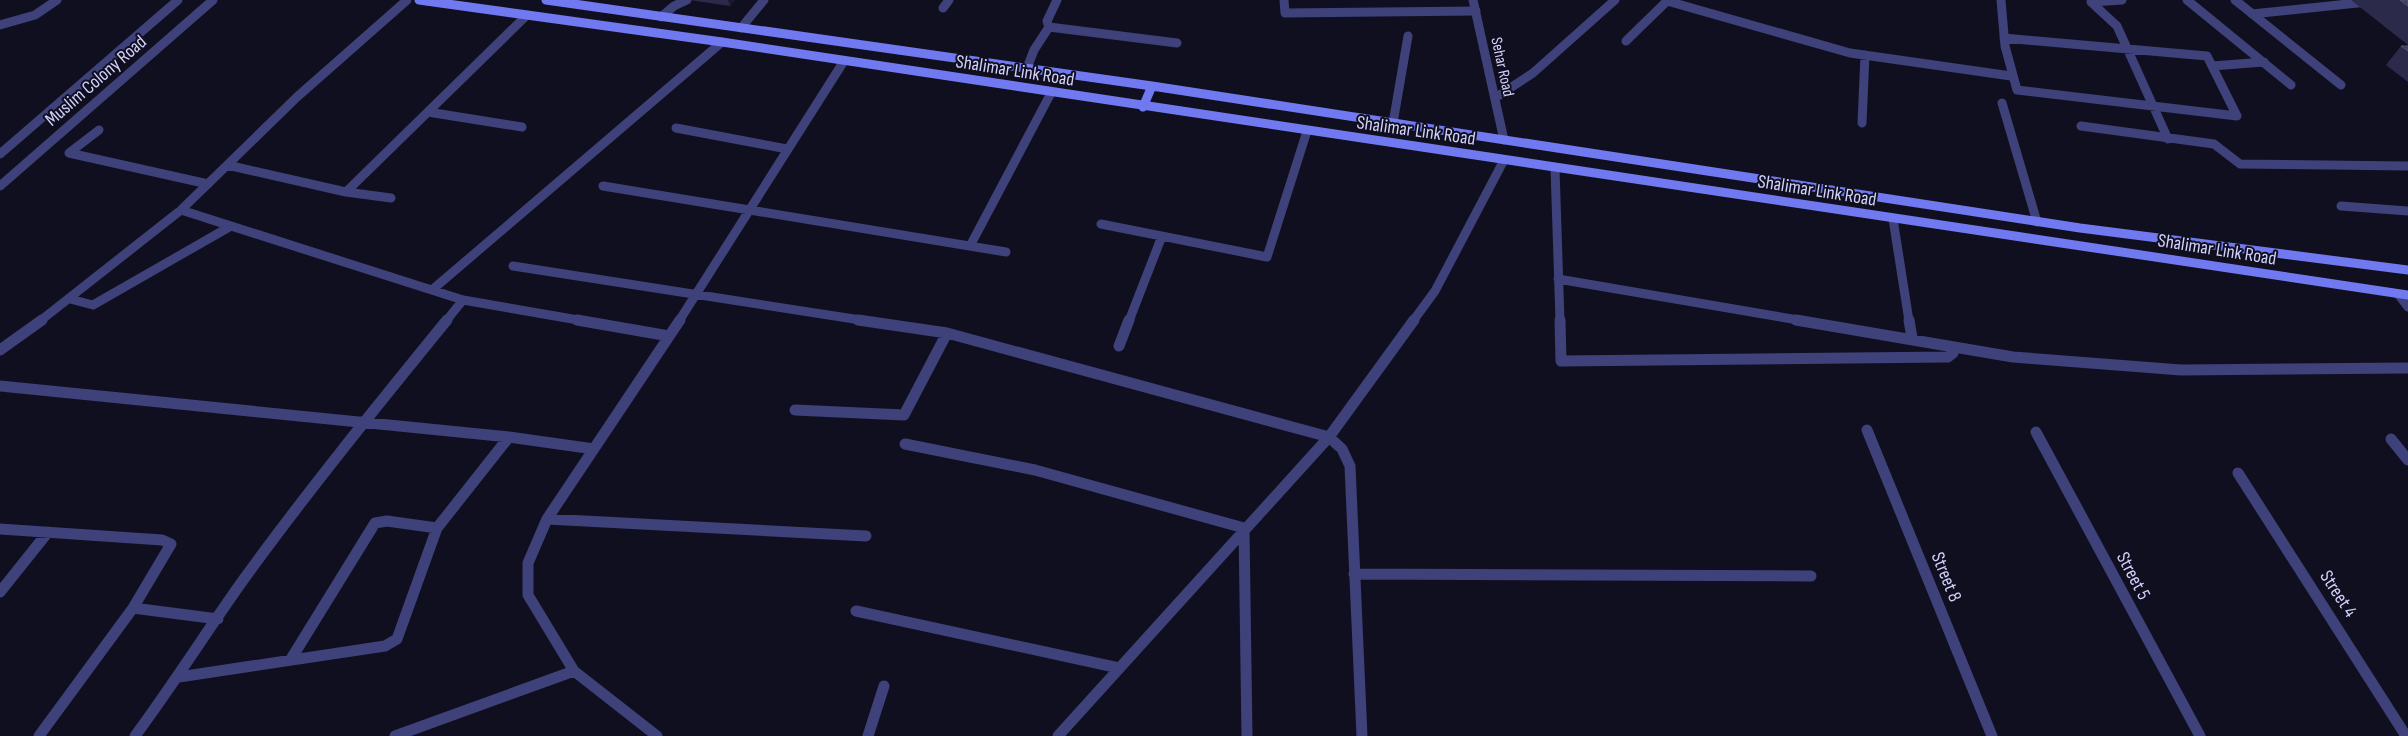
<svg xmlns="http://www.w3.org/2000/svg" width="2408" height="736" font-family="'Sofia Sans Condensed',sans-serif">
  <rect width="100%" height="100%" fill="#100f1f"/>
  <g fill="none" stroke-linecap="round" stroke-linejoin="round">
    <!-- service -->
    <path stroke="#3e417a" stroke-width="9" d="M661,17L674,6L687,0
      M1049,27L1047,21L1057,0
      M1027,68L1034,50L1049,27L1177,43
      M428,112L522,127
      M99,130L69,153L208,184"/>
    <!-- minor-far1 -->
    <path stroke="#3e417a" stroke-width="9" d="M1284,0L1285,13L1476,11
      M2001,0L2005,46L2017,90L2237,116L2207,56L2004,38
      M2122,0L2091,2L2117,26L2168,139
      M2187,0L2291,85
      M2235,0L2341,85
      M943,8L949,0
      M2252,14L2367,2
      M0,25L35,15L57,0
      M741,28L764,0
      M1626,41L1667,1L1850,53L2011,76
      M2212,66L2264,62
      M1495,98L1533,73L1615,0
      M2002,103L2037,222
      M1393,123L1408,36
      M1862,123L1865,55
      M2081,126L2214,144L2240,164L2408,166
      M676,128L787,149
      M0,154L178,0
      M227,165L346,192
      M1555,168L1560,321
      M0,186L213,0
      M603,186L1006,252
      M391,198L346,192L527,15
      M2341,206L2408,211
      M181,210L463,300L584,321
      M1893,219L1909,321
      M1101,224L1267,257L1307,131
      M970,246L1051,93
      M513,266L867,321
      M1558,279L1804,321
      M432,290L722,42
      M2398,294L2408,307
      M70,299L93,305L231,226
      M40,321L181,210L297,97L407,0
      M446,321L463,300
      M679,321L844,61
      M1129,321L1162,236
      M1413,321L1435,291L1504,160"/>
    <!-- minor -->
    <path stroke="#3e417a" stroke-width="11" d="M577,320L669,336
      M858,320L947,333L1329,437L1342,449L1350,466L1362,736
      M1560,320L1561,361L1948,357L1953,353L1954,347L2013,357L2181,370L2408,368
      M1796,320L1954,347
      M1909,320L1912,338
      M1119,346L1129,320
      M0,350L42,320
      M0,386L509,437L594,449
      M795,410L904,415L947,333
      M1867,430L1992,736
      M2036,432L2200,736
      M2391,439L2408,460
      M905,444L1035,470L1244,528L1247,736
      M2238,473L2406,736
      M547,519L866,536
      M0,529L162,540L171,544L133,608L39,736
      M1354,574L1811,576
      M0,592L48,532
      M133,608L218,619
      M856,611L1119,668
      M291,659L375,523L387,521L437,528
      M179,677L385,646L397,639L437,528L509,437
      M135,736C172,686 205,634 241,583C306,493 377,406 447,320
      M395,736L574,671
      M657,736L574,671L528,595V563L547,519L680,320
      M868,736L884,686
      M1058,736L1329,437L1414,320"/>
    <!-- tertiary -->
    <path stroke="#3e417a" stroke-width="9" d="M1473,0L1504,140"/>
    <!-- secondary -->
    <path stroke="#7179f1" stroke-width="9" d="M419,0L722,42L2408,295
      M546,0L1152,86L2080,228L2408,270
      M1143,107L1152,86"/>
  </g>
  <!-- wall -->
  <path fill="#2c2a4b" d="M689,0H735L730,6Z
    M2351,0H2408V45Z
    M2401,46H2408V82L2386,65Z"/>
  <!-- shaded-wall -->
  <path fill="#1a1732" d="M728,0H735L730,6Z"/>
  <!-- building -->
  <path fill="#3e3c5e" stroke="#555377" d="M2400,0H2408V6Z
    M2401,46H2408V51Z"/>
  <g text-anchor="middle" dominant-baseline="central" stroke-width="4" stroke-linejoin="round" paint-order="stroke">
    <!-- far-street labels -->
    <g font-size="16" fill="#d2d1fb" stroke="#100f1f">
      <text transform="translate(1502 67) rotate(78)">Sehar Road</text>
    </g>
    <!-- street labels -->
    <g font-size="19" fill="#d2d1fb" stroke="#100f1f">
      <text transform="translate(1015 71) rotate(9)">Shalimar Link Road</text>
      <text transform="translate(96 81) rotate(-41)">Muslim Colony Road</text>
      <text transform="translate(1416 131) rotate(8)">Shalimar Link Road</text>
      <text transform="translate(1817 191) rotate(9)">Shalimar Link Road</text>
      <text transform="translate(2217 250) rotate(9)">Shalimar Link Road</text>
      <text transform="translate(2133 576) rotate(62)">Street 5</text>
      <text transform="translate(1946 577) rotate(68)">Street 8</text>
      <text transform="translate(2338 594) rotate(57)">Street 4</text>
    </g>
  </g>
</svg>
